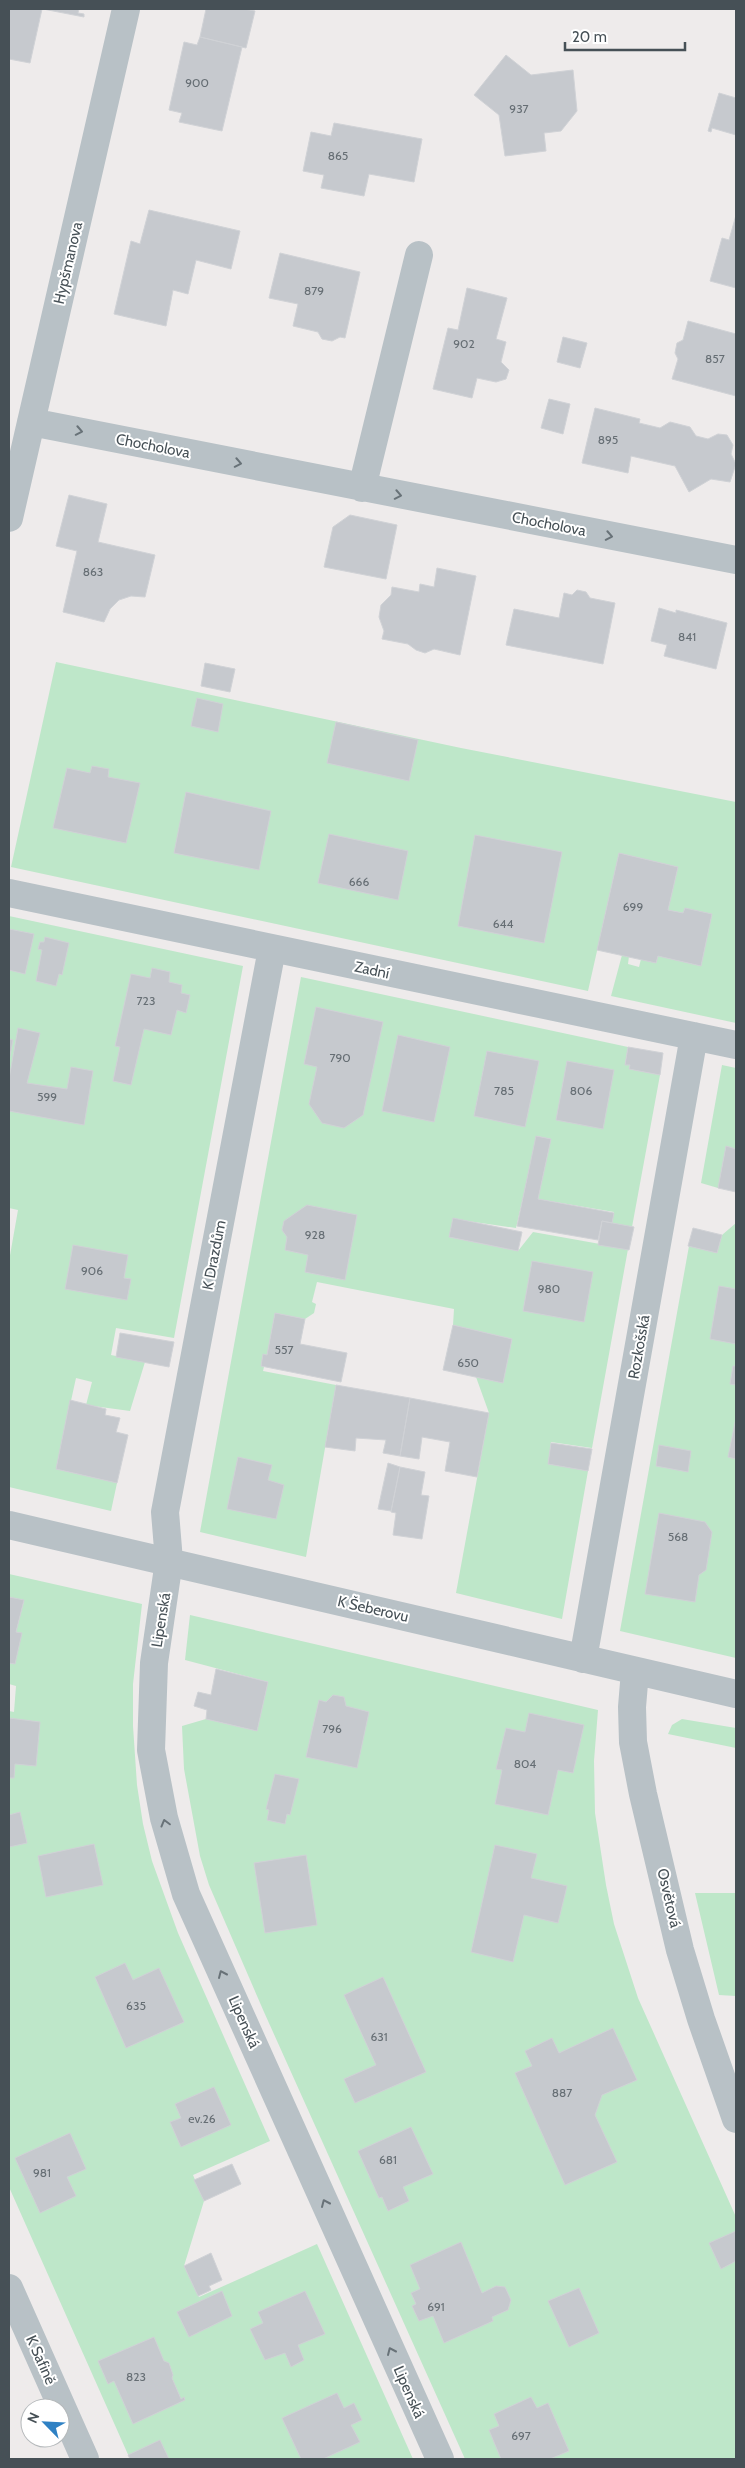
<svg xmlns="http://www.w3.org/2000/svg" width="745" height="2468" font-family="Cabin,sans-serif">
  <rect width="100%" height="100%" fill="#eeebeb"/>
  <!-- green -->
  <path fill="#bee7c9" d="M56,662L461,748L736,802V1023L611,996L622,955L629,956L628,964L639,967L641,959L656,963L658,956L701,966L712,914L685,909L683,913L668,910L678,867L619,853L588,991L11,867Z
    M9,916L243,966L174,1338L116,1328L111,1355L145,1362L130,1411L86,1405L92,1382L76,1378L56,1469L117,1483L111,1511L9,1487V1261L18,1210L9,1208Z
    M301,977L628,1047L625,1064L630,1065L629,1069L660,1075L632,1227L612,1223L614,1212L538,1199L551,1139L537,1136L516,1228L454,1219L449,1237L518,1251L533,1232L628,1249L592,1448L551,1442L548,1464L588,1471L562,1619L456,1593L489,1413L476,1377L503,1383L512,1339L453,1325L454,1309L317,1282L312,1302L316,1304L314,1313L305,1319L275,1313L267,1355H263L261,1366L264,1367L263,1371L336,1385L306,1557L200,1532Z
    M722,1065L736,1068V1149L726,1147L718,1188L701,1183Z
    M736,1223V1658L620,1631L689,1246L717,1253L722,1235Z
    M9,1574L142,1604L133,1684V1726L137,1785L143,1824L152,1861L178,1933L270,2141L193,2175L204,2201L184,2266L199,2297L317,2244L413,2459H130L9,2187V1711L14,1712L16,1686L9,1684V1663L14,1664L21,1633L16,1632L24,1601L9,1597Z
    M190,1615L598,1710L594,1761L595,1813L606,1885L614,1924L638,1998L736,2217V2459H465L264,2012L209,1885L200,1856L184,1769L182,1726L206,1719L257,1731L268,1682L185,1660Z
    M682,1719L736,1728V1748L668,1734L672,1725Z
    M695,1893H736V1996L719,1995Z"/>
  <!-- building -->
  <path fill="#c6c9ce" stroke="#d0d2d6" d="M9,9H42L30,63L9,59Z
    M43,9H79L78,13L84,14V17Z
    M206,9H244L255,11L246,48L200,37Z
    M200,37L242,47L222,131L179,122L182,113L169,110L184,42L197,45Z
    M506,55L531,75L573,70L577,111L561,131L544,133L546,151L505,156L499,115L474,95Z
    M719,93L736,98V135L712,128L711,132L708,131Z
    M334,123L422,139L414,182L369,174L364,196L321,188L324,175L303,171L311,132L331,136Z
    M149,210L240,231L231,269L196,260L188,294L173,290L166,326L114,314L131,241L140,244Z
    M736,215V288L710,281L722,238L729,240Z
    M280,253L360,272L345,338L340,337L332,341L322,339L318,332L293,326L298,304L269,298Z
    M467,288L507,298L496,339L506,342L501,362L509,370L506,379L496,382L477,378L472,398L433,389L448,328L458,330Z
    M688,321L736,334V396L672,379L678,359L675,353L677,343L683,340Z
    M563,337L587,343L580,368L557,362Z
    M549,399L570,404L563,434L541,428Z
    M595,408L640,419L639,423L660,428L670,422L690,427L696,436L708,439L718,434L727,435L733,445L731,454L736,464L730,482L711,479L689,492L675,466L631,456L628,473L582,463Z
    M69,495L107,504L98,542L155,555L145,597L131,596L119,600L110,609L104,622L63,612L77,551L56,546Z
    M350,515L397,525L386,579L324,567L333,527Z
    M437,568L476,576L460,655L434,649L425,653L416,650L408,644L382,639L384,631L379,617L381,605L391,595L392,587L419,592L420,584L434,587Z
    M577,590L586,592L590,598L615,603L603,664L506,645L514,609L559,618L564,593L572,595Z
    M659,608L676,613V610L727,623L716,669L664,656L667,645L651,641Z
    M205,663L235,669L230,692L201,686Z
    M197,698L223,704L218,732L191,726Z
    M336,722L418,740L409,781L327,763Z
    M92,766L109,769L108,777L140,783L126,843L53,828L67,768L90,773Z
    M186,792L271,811L259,870L174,853Z
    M329,834L408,851L398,900L318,883Z
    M475,835L562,852L544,943L458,926Z
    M619,853L678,867L668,910L683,913L685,908L712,914L701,966L658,956L656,963L597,950Z
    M9,929L34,934L25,974L9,970Z
    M45,937L69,943L62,975L59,974L56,986L36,981L42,950L38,949L40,942H44Z
    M152,968L170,972L169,982L182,985L181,993L190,995L186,1013L177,1010L171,1035L144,1029L131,1085L113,1081L120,1047L115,1046L131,974L150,978Z
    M316,1007L383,1022L363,1115L344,1128L322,1123L309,1104L317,1067L304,1064Z
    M18,1028L40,1033L27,1083L67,1089L71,1067L93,1071L84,1125L9,1111V1079Z
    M398,1035L450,1047L434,1122L382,1111Z
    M9,1039L13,1040L9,1061Z
    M628,1047L663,1053L660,1075L629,1069L630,1065H625Z
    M487,1051L539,1061L525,1127L474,1116Z
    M567,1061L614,1070L603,1129L556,1120Z
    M536,1136L551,1139L538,1199L614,1213L612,1223L602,1221L598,1240L517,1226Z
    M726,1146L736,1149V1192L718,1188Z
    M307,1205L357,1215L345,1280L305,1272L308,1255L285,1250L287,1237L282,1230L284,1221Z
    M453,1218L522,1232L518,1251L449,1237Z
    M602,1221L634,1227L629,1250L598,1245Z
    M693,1228L722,1235L717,1253L688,1246Z
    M73,1245L128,1255L124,1278L131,1279L127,1300L65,1289Z
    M532,1261L593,1272L584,1322L523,1311Z
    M719,1286L736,1289V1344L710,1339Z
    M275,1313L305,1319L300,1344L347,1353L341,1382L261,1366L263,1354L267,1355Z
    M453,1325L512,1339L503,1383L443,1370Z
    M120,1333L174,1342L169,1367L116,1357Z
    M733,1366H736V1385L730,1384Z
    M336,1385L410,1398L400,1456L383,1453L386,1440L356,1438L355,1451L325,1447Z
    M410,1398L489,1413L477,1477L445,1471L450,1442L422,1437L419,1459L400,1456Z
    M70,1400L106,1409L105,1415L120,1418L116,1432L128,1435L117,1483L56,1469Z
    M736,1418V1459L728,1457Z
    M551,1443L592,1449L588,1471L548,1464Z
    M659,1445L691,1451L688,1472L656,1466Z
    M238,1457L272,1465L268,1480L284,1485L276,1519L227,1509Z
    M388,1463L400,1467L391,1511L378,1509Z
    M400,1467L425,1472L421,1495L429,1496L422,1539L393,1535L396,1513L391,1512Z
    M659,1513L705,1522L712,1532L706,1570L699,1575L695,1602L645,1594Z
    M9,1597L24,1600L16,1632L22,1633L15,1664L9,1663Z
    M216,1669L268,1682L257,1731L206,1719L207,1710L194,1706L198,1692L211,1695Z
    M333,1695L344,1697L346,1706L369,1712L357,1768L306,1757L319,1700L326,1702Z
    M529,1713L584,1725L573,1773L558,1770L548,1815L495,1804L502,1770L496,1769L506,1728L525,1732Z
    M9,1718L40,1722L36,1766L15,1764L14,1778H9Z
    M275,1774L299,1779L290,1815L287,1814L285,1824L267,1820L269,1810L266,1809Z
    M20,1812L27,1843L9,1847V1815Z
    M94,1844L103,1885L46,1897L38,1856Z
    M495,1845L537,1854L531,1878L567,1886L558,1923L524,1915L513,1962L471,1952Z
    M306,1855L317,1925L265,1933L254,1863Z
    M125,1963L133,1980L159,1968L184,2022L126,2048L95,1977Z
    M383,1977L426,2072L355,2103L344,2079L376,2065L344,1995Z
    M613,2028L637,2080L602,2095L595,2115L617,2162L565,2185L515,2073L532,2066L525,2051L552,2038L559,2053Z
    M214,2087L231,2125L181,2147L170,2122L181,2118L175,2104Z
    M411,2127L433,2174L403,2187L409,2201L388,2211L382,2197L379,2198L358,2151Z
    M70,2133L86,2169L67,2177L76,2196L40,2213L15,2158Z
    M232,2164L241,2184L204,2201L194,2180Z
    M736,2231V2261L721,2269L709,2243Z
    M461,2242L482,2293L496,2286L505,2287L511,2300L508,2310L492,2317L493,2321L444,2343L433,2316L419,2321L412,2306L416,2304L411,2293L420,2289L410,2265Z
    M211,2253L222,2280L209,2286L211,2290L198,2296L184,2266Z
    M579,2288L599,2333L569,2347L548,2301Z
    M222,2291L232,2316L189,2337L177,2312Z
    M305,2291L325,2334L298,2345L304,2360L291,2367L285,2353L265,2360L250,2329L263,2323L258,2312Z
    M154,2337L164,2361L169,2363L173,2375L172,2378L181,2399L184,2397L185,2400L133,2424L114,2381L108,2384L98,2361Z
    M337,2393L344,2408L354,2403L362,2420L351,2425L360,2442L323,2459H301L282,2418Z
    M531,2397L537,2408L548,2403L569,2451L550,2459H501L489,2430L499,2426L494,2414Z
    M160,2440L169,2459H130L128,2455Z"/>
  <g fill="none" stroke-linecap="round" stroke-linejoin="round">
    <!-- minor -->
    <path stroke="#b8c1c6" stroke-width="28" d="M31,422L736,560
      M362,488L419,255
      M9,518L126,9
      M9,893L736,1045
      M272,949L165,1512L169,1561L154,1663L151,1750L164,1818L186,1894L440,2459
      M9,1525L736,1694
      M583,1659L694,1036
      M635,1671L632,1707L633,1742L643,1794L680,1950L701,2019L736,2119
      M9,2288L85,2459"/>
  </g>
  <!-- one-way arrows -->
  <defs><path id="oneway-chevron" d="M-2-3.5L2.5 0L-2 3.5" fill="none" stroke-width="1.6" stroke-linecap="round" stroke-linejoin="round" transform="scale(1.25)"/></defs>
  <g stroke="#687278">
    <use href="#oneway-chevron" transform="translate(79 431) rotate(11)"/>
    <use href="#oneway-chevron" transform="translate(238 463) rotate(11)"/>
    <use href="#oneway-chevron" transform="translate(398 495) rotate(11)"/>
    <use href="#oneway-chevron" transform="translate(609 536) rotate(11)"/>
    <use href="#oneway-chevron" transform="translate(165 1823) rotate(-105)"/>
    <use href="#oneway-chevron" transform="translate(222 1974) rotate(-114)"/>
    <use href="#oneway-chevron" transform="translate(325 2203) rotate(-114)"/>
    <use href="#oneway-chevron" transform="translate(391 2351) rotate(-114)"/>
  </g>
  <g text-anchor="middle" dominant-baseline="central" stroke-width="4" stroke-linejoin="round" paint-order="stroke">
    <!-- number labels -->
    <g font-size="12" fill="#666e74">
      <text x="197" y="82">900</text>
      <text x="519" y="108">937</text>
      <text x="338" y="155">865</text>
      <text x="314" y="290">879</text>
      <text x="464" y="343">902</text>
      <text x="715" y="358">857</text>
      <text x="608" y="439">895</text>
      <text x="93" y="571">863</text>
      <text x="687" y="636">841</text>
      <text x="359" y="881">666</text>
      <text x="633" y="906">699</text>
      <text x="503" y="923">644</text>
      <text x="146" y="1000">723</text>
      <text x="340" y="1057">790</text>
      <text x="504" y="1090">785</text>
      <text x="581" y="1090">806</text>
      <text x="47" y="1096">599</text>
      <text x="315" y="1234">928</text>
      <text x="92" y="1270">906</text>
      <text x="549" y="1288">980</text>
      <text x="284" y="1349">557</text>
      <text x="468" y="1362">650</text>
      <text x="678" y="1536">568</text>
      <text x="332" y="1728">796</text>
      <text x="525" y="1763">804</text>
      <text x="136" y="2005">635</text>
      <text x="379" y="2036">631</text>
      <text x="562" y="2092">887</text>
      <text x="202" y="2118">ev.26</text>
      <text x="388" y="2159">681</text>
      <text x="42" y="2172">981</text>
      <text x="436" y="2306">691</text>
      <text x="136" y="2376">823</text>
      <text x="521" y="2435">697</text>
    </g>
    <!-- street labels -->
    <g font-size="15" fill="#465056" stroke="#fff">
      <text transform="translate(68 263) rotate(-77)">Hypšmanova</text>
      <text transform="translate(153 446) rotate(11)">Chocholova</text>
      <text transform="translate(549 524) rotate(11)">Chocholova</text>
      <text transform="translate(372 970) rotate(12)">Zadní</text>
      <text transform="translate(214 1255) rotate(-79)">K Drazdům</text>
      <text transform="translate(639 1347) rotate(-80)">Rozkošská</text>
      <text transform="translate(373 1609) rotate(13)">K Šeberovu</text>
      <text transform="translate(161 1620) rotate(-81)">Lipenská</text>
      <text transform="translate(669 1898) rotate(77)">Osvětová</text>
      <text transform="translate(244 2022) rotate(66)">Lipenská</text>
      <text transform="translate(41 2360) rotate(66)">K Safině</text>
      <text transform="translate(409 2392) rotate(66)">Lipenská</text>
    </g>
  </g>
  <!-- border -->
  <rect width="745" height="2468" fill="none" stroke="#465056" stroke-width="20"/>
  <!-- north arrow -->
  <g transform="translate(45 2423) rotate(294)"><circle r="24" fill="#ffffff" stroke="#b5b9bb"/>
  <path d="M0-4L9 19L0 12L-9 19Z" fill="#2f81c4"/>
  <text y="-8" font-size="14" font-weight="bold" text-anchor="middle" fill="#465056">N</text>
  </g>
  <!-- scale -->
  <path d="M565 42v8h120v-8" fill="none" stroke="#465056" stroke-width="2.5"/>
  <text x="572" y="42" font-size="15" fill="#465056" stroke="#ffffff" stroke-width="4" paint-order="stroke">20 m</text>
</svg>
